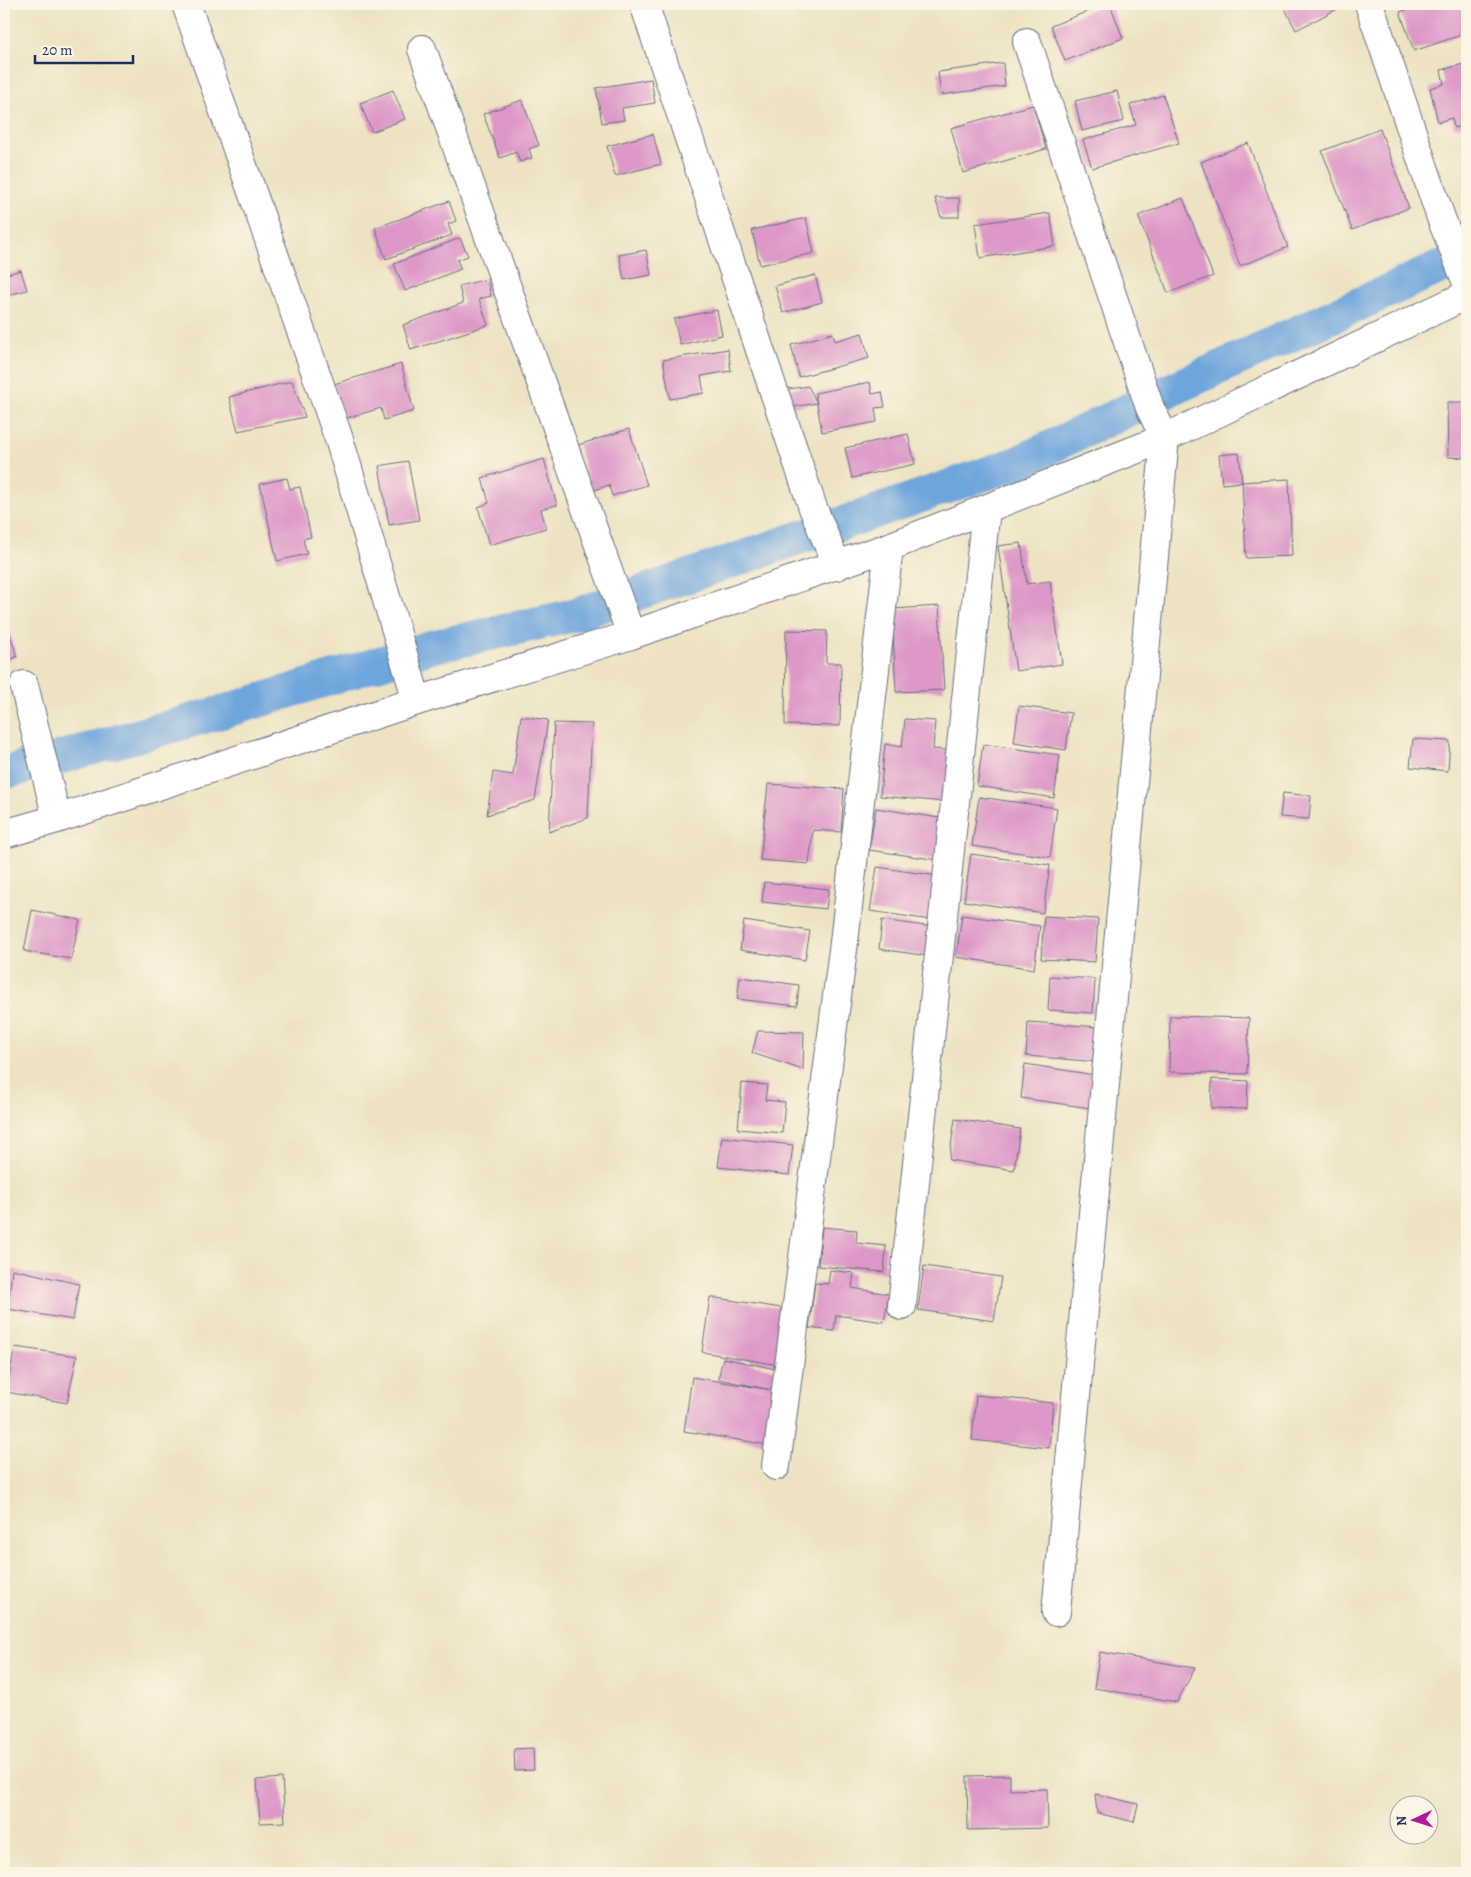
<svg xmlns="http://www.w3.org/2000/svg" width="1471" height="1877" font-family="Alegreya,serif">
  <rect width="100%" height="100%" fill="#fcf5e5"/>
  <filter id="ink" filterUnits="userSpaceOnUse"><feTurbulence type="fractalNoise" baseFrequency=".02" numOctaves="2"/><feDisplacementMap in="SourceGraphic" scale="10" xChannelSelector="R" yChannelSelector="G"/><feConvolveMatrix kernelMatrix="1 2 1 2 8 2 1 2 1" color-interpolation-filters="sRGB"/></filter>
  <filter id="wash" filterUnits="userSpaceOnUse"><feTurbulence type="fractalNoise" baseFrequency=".0096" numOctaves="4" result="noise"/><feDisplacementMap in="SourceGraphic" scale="20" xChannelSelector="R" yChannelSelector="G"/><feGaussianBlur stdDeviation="1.12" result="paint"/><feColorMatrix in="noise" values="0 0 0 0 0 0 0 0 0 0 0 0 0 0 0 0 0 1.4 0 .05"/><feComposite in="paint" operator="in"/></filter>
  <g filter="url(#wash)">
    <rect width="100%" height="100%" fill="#ede3c2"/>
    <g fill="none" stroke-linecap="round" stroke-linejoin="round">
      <!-- canal -->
      <path stroke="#6ea5dc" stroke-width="34" d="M4,773L229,710L431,647L575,615L1017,463L1166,392L1467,255"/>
    </g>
    <g id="blocks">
      <!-- building -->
      <path fill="#dd98c7" d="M1106,4H1110L1123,38L1065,61L1051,26Z
        M1295,4H1347L1296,30L1285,9Z
        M1424,4H1467V33L1414,51L1400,12Z
        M1003,63L1005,86L941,95L938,72Z
        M1467,63V124L1454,128L1452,118L1438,122L1430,88L1444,84L1441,70Z
        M651,79L655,103L622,108L624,120L602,123L596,88Z
        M393,90L405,119L372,132L360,103Z
        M1117,91L1124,121L1082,131L1075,101Z
        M1163,95L1179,143L1092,168L1083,140L1136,125L1130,105Z
        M522,100L539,145L529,149L532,158L520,162L516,152L500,158L483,114Z
        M1033,105L1046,149L963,173L951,128Z
        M1463,128H1467V146H1466Z
        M1380,129L1409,208L1352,230L1322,151Z
        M653,134L661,164L615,176L607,146Z
        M1248,143L1288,247L1240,266L1201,162Z
        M935,198H959V217H941Z
        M1183,198L1213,276L1168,293L1138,216Z
        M449,201L456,221L448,224L452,235L386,259L375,228Z
        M1050,213L1055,246L980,258L975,224Z
        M806,218L814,253L760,265L752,230Z
        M460,238L468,256L457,260L461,269L405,291L394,264Z
        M646,250L651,275L624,280L619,255Z
        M21,270L27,290L8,295L4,275Z
        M815,275L822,302L783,313L775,286Z
        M487,279L491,296L479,299L488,325L411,350L403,325L463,303L459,286Z
        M717,310L722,335L680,345L674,319Z
        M833,333L835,341L862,333L869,358L799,377L791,345Z
        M728,349L731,371L701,376L704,393L670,399L663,360Z
        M401,364L414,411L384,420L381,408L344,419L334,384Z
        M292,381L305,417L238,431L229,397Z
        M870,382L872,394L882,392L885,407L875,408L877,422L822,432L815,393Z
        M808,386L817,403L786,408L783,390Z
        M1447,402H1467V458L1448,457Z
        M629,429L647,485L612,496L609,485L592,491L578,445Z
        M908,434L915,464L852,478L845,448Z
        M1239,453L1242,482L1289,479L1292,556L1246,558L1242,482L1222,484L1219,455Z
        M544,459L557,505L541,509L546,528L489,545L478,507L489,503L482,478Z
        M408,461L419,520L389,525L379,466Z
        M287,478L290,489L300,487L311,537L303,539L307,554L277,561L260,484Z
        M1021,543L1027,584L1050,581L1062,664L1016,671L998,546Z
        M939,606L944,690L896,692L892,609Z
        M4,614L17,657L4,661Z
        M786,630L827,631L826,663H841L840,726L785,725Z
        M1019,706L1071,713L1066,750L1014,742Z
        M521,716L548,720L535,800L487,815L493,772L513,775Z
        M905,719L935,721L933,749L959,751L955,803L880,796L885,744L902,747Z
        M554,723L592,724L588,818L549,832Z
        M1413,739L1450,741L1448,771L1410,767Z
        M983,744L1060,755L1054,798L977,786Z
        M768,784L844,789L841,832L813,830L809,864L760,860Z
        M1283,793L1311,796L1309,819L1280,817Z
        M979,797L1057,808L1050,857L972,846Z
        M876,808L952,820L946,861L869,850Z
        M971,854L1050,865L1043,913L964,901Z
        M877,867L945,877L938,921L870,911Z
        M764,882L829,889L826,909L762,902Z
        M32,910L80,920L71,959L24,951Z
        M962,915L1040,926L1034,969L956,957Z
        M1044,916L1098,919L1095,962L1041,959Z
        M882,920L940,928L936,957L879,949Z
        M744,921L810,931L805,960L740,950Z
        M1050,976L1095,979L1093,1013L1048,1010Z
        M740,977L799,985L797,1006L737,999Z
        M1170,1016L1249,1018L1247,1074L1169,1072Z
        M1028,1022L1101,1027L1099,1062L1026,1056Z
        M758,1031L804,1032L803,1070L752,1053Z
        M1465,1042H1467V1084H1464Z
        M1025,1064L1095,1075L1090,1108L1021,1098Z
        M1212,1079L1248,1081L1247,1109L1211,1108Z
        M742,1083L767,1085L765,1100L785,1102L782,1133L738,1129Z
        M955,1119L1020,1129L1014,1170L949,1160Z
        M722,1137L793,1145L789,1175L718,1167Z
        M822,1227L857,1230L856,1243L886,1246L884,1272L818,1266Z
        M924,1266L1001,1277L994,1321L918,1310Z
        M12,1269L79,1284L73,1320L8,1309Z
        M830,1270L854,1273L852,1288L889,1294L884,1322L836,1315L834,1331L809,1328L815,1283L828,1284Z
        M710,1297L794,1310L785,1366L702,1352Z
        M15,1347L77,1356L67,1403L6,1392Z
        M723,1358L785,1371L775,1446L684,1431L692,1377L772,1390L718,1379Z
        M976,1395L1053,1403L1049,1448L972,1440Z
        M1100,1652L1195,1668L1177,1702L1094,1688Z
        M533,1748L534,1770L515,1771L514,1749Z
        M1010,1775V1790L1047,1789L1048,1828L968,1830L967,1776Z
        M282,1778L285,1822L260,1823L257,1780Z
        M1095,1794L1138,1804L1134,1822L1097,1813Z"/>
    </g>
  </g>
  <g filter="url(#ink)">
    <use href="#blocks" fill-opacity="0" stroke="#646e81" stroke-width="1"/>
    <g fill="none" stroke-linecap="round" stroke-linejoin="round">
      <defs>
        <path id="minor" d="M186,4L340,442L417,701
          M644,4L813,508L837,566
          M1369,4L1441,218L1467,283
          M1027,42L1150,408L1165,438L1056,1612
          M422,49L631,635
          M24,685L57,819
          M4,834L57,819L417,701L631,635L889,547L1165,438L1467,295
          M902,1306L986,509
          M776,1466L844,942L889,547"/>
      </defs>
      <!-- minor casing -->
      <use href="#minor" stroke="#646e81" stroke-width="30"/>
      <!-- minor -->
      <use href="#minor" stroke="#fff" stroke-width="28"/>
    </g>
  </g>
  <!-- margin -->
  <rect width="1471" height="1877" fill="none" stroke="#fcf5e5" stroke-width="20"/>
  <!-- north arrow -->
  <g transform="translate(1414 1820) rotate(266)"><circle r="24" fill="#fcf5e5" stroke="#a2a6af"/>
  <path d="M0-4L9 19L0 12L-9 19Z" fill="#b5179e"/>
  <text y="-8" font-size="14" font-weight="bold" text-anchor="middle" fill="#1b2f5e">N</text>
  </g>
  <!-- scale -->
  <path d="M35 55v8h98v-8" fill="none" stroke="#1b2f5e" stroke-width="2.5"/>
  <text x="42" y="55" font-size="15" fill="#1b2f5e" stroke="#fcf5e5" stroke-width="4" paint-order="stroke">20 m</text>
</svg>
